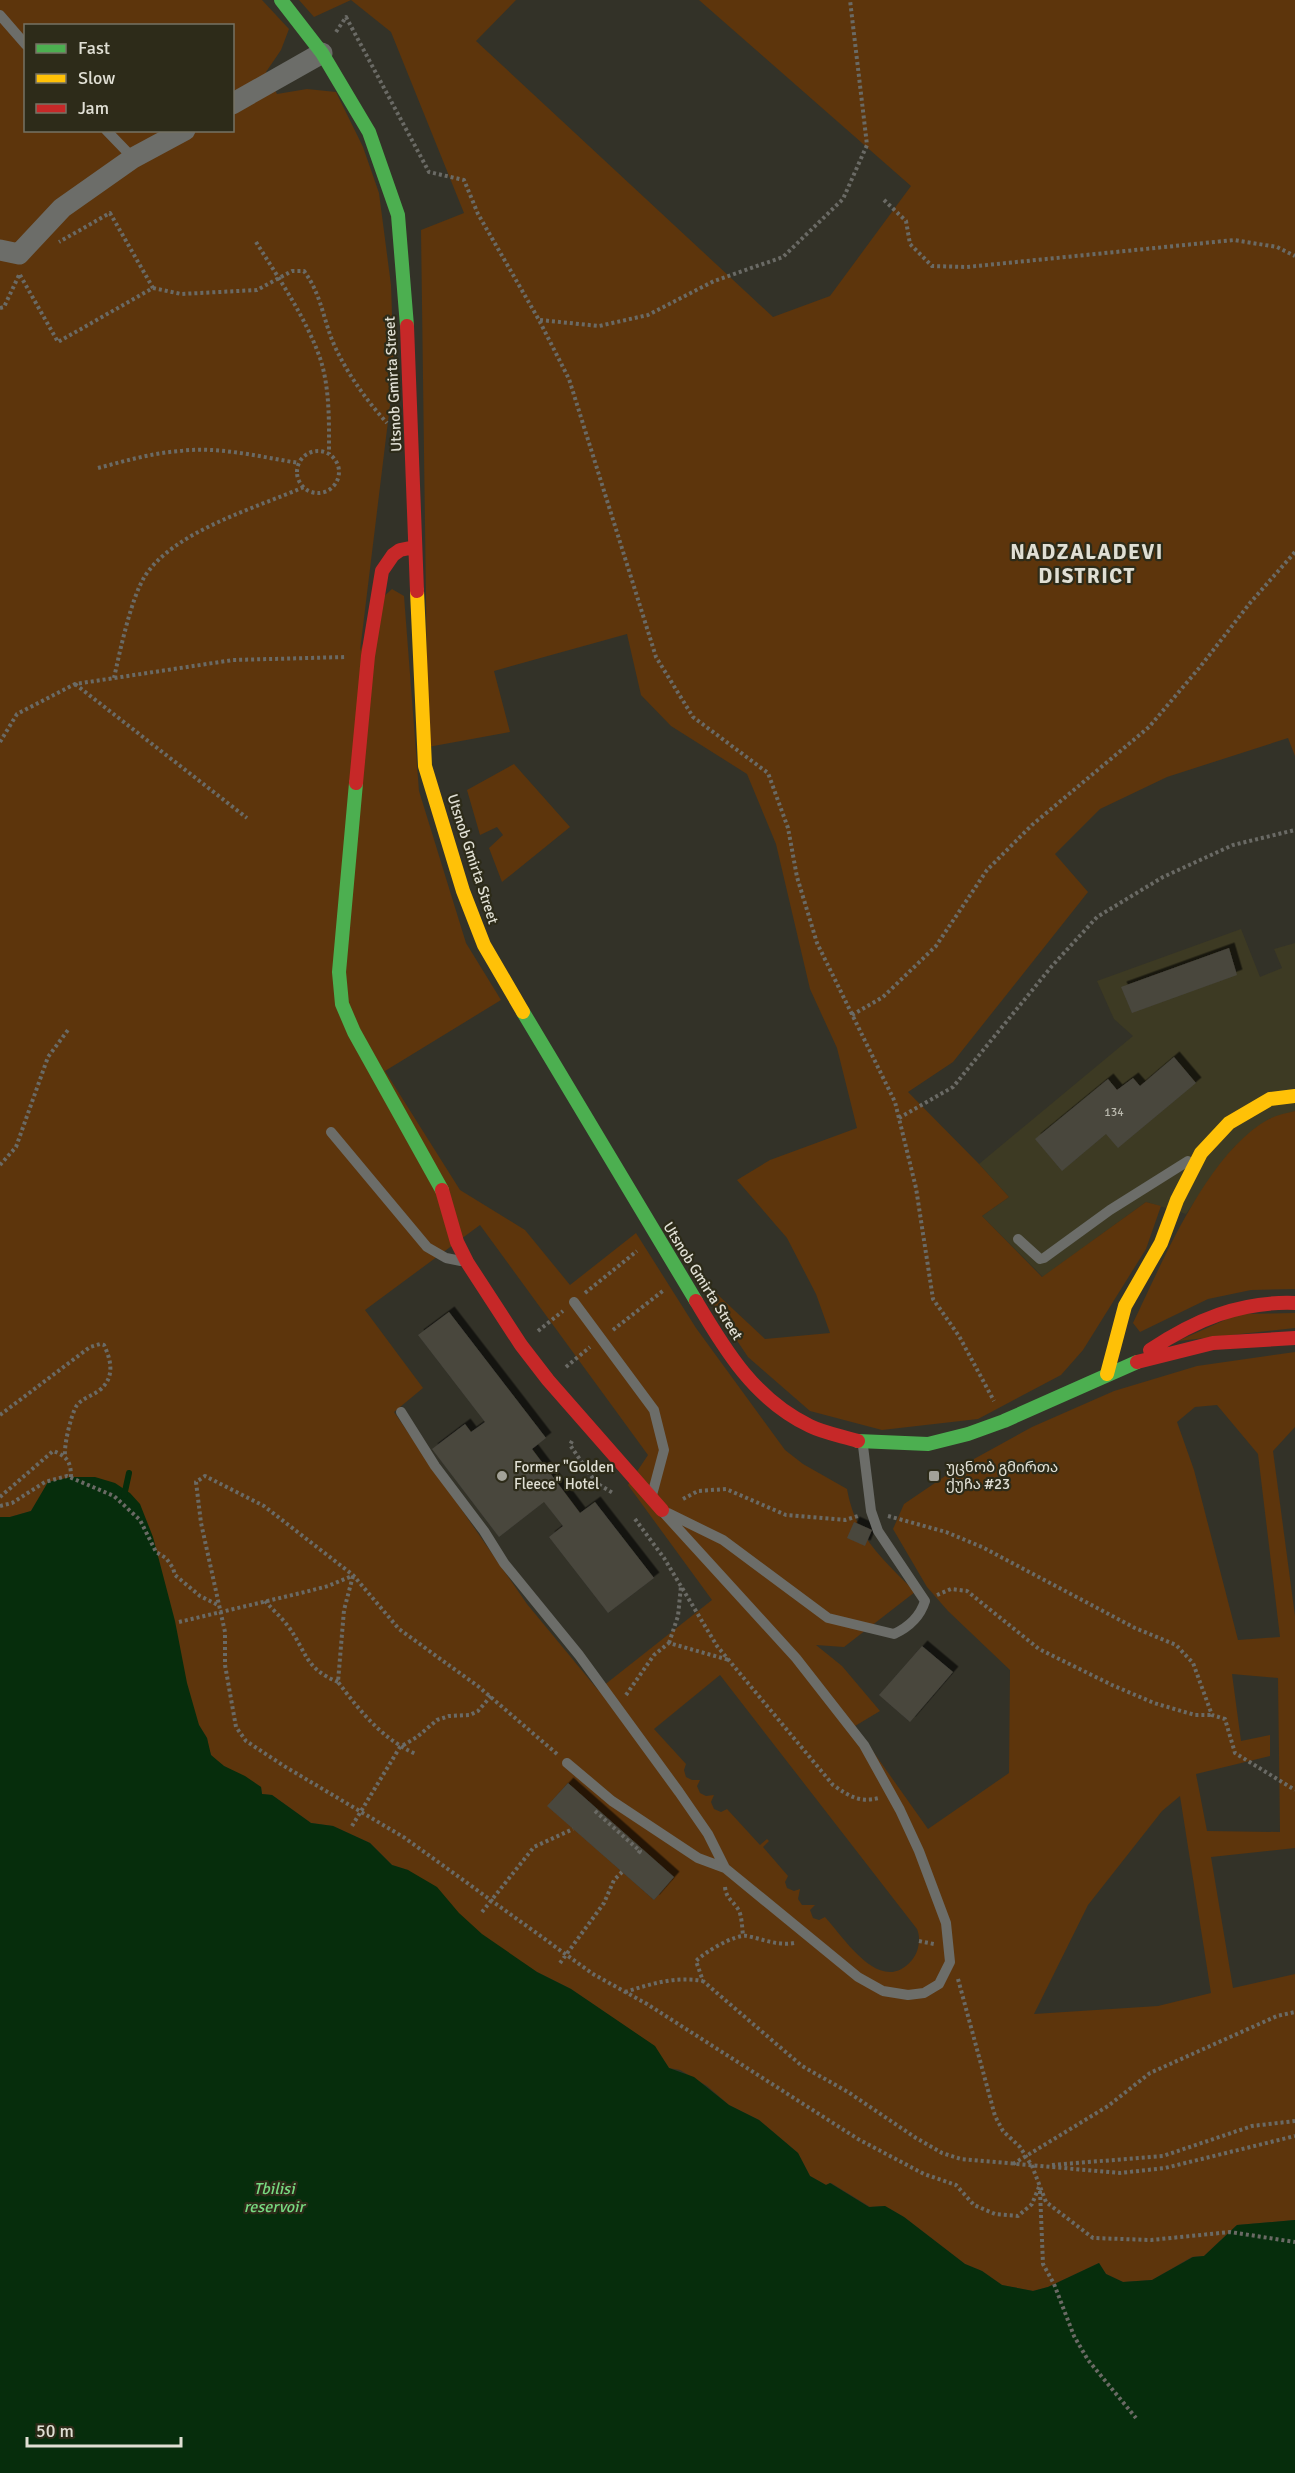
<svg xmlns="http://www.w3.org/2000/svg" width="1295" height="2473" font-family="Signika,'Noto Sans Georgian',sans-serif">
  <defs>
    <filter id="shadow"><feDropShadow dx="5.5" dy="-5.5" stdDeviation="0" flood-color="#0009"/></filter>
  </defs>
  <rect width="100%" height="100%" fill="#333228"/>
  <!-- built -->
  <path fill="#3d3a23" d="M1241,929L1260,977L1282,968L1274,949L1295,943V1111L1269,1119L1234,1147L1186,1214L1146,1202L1043,1277L982,1216L1009,1197L979,1164L1133,1036L1114,1019L1097,981Z"/>
  <!-- green -->
  <path fill="#5d350c" fill-rule="evenodd" d="M0,0H262L289,29L281,50L266,72L277,94L307,89L336,92L363,147L379,193L391,285L394,372L360,651L382,598L392,589L404,596L419,791L466,943L501,1000L385,1071L460,1190L525,1230L570,1285L636,1233L696,1328L785,1450L803,1464L847,1489C856,1538 882,1558 915,1592L844,1647L816,1645L842,1666L880,1711L855,1726L928,1829L1009,1773L1010,1670L948,1611L927,1587L893,1529L904,1504L954,1470L1032,1427L1114,1391L1197,1366L1295,1352V1427L1273,1451L1295,1616V1848L1211,1857L1233,1988L1295,1974V2220L1237,2225L1204,2256L1192,2257L1152,2280L1123,2282L1106,2274L1099,2263L1048,2287L1033,2291L1002,2285L982,2271L965,2264L904,2217L885,2206L870,2207L831,2183L826,2185L810,2176L798,2153L759,2120L729,2105L707,2086L680,2070L669,2068L654,2046L571,1989L537,1972L522,1962L516,1969L408,1870L392,1865L370,1843L333,1826L311,1823L272,1795L262,1794L261,1787C247,1777 222,1768 212,1756C209,1752 208,1743 207,1738L48,1483L31,1511L10,1517H0ZM26,26H232V130H26ZM480,1225L648,1455L628,1485L712,1600L598,1690L527,1604L394,1412L423,1388L365,1310ZM1217,1405L1258,1454L1280,1637L1238,1640L1194,1470L1177,1422L1195,1407ZM1232,1674L1278,1678L1280,1832L1207,1831L1196,1774L1270,1756V1735L1241,1741ZM720,1675L917,1929C921,1938 919,1952 912,1960C881,1997 845,1939 825,1917L819,1920L813,1918L810,1910L815,1905H802L798,1899L800,1889L794,1891L787,1888L785,1882L788,1876L763,1847L769,1841L767,1839L760,1845L727,1809L721,1812L714,1809L711,1802L714,1795L706,1796L700,1793L697,1786L700,1780H692L686,1777L684,1770L686,1764L654,1729ZM568,1783L674,1877L654,1900L548,1806ZM1180,1796L1211,1993L1158,2006L1034,2014L1088,1905L1162,1811Z
    M299,0H351L314,17Z
    M351,0H516L476,41L773,317L830,296L911,186L699,0H1295V756L1288,738L1167,777L1100,809L1055,854L1088,892L953,1062L908,1092L979,1164L1009,1197L982,1216L1042,1277L1146,1202L1161,1206L1146,1249L1083,1350L1061,1375L978,1419L882,1430L810,1411L748,1357L688,1267L765,1339L830,1333L816,1294L787,1238L737,1180L770,1160L857,1128L837,1048L810,989L776,844L747,774L671,726L641,695L627,634L494,671L510,732L428,747L421,230L464,213L391,32Z
    M514,764L570,827L502,882L489,848L503,835L497,827L480,835L467,790Z
    M1295,1111V1289L1251,1290L1208,1299L1140,1332L1133,1323C1163,1261 1207,1153 1269,1119C1277,1115 1287,1113 1295,1111Z
    M1295,1313V1328L1178,1341L1238,1314Z"/>
  <!-- water -->
  <path fill="#062d0c" d="M71,1477H95L115,1483L130,1493L140,1504L153,1537L175,1621L187,1683L199,1725L207,1738L211,1755L224,1766L245,1776L261,1787L262,1794L272,1795L311,1823L333,1826L370,1843L392,1865L408,1870L437,1887L459,1913L482,1934L537,1972L571,1989L655,2046L669,2068L694,2077L729,2105L759,2120L798,2153L810,2176L826,2185L830,2183L869,2207L885,2206L904,2217L965,2264L982,2271L1002,2285L1033,2291L1048,2287L1099,2263L1106,2274L1123,2282L1152,2280L1193,2257L1204,2256L1237,2225L1295,2220V2473H0V1517H10L31,1511L48,1482Z"/>
  <g fill="none" stroke-linecap="round" stroke-linejoin="round">
    <!-- stream -->
    <path stroke="#062d0c" stroke-width="6" d="M124,1496L129,1473"/>
  </g>
  <!-- building -->
  <path fill="#48463e" filter="url(#shadow)" d="M1229,948L1237,975L1132,1013L1121,987Z
    M1174,1057L1196,1083L1118,1148L1106,1134L1062,1171L1035,1139L1108,1079L1117,1090L1133,1078L1140,1086Z
    M449,1312L546,1438L532,1449L580,1513L595,1502L654,1578L608,1613L549,1537L563,1526L544,1502L499,1537L432,1449L465,1424L471,1432L485,1422L418,1335Z
    M854,1522L872,1530L865,1546L847,1538Z
    M922,1646L953,1672L910,1722L879,1695Z
    M568,1783L674,1877L654,1900L547,1806Z"/>
  <g fill="none" stroke-linecap="round" stroke-linejoin="round">
    <!-- path -->
    <path stroke="#6a6a65" stroke-width="4" stroke-dasharray="3 3" stroke-linecap="butt" d="M336,32L346,17L429,172L464,180L478,214L539,320L569,379L656,657L693,717L768,773L788,828L797,877L817,943L895,1102L916,1188L933,1299L959,1336L994,1401
      M884,200L906,221L910,244L932,266L967,267L1234,240L1277,247L1295,256
      M256,242C279,279 305,316 320,358C330,388 329,423 329,454
      M20,275L58,342L153,288L110,213L59,242
      M153,288L181,294L257,290L292,271H304C323,297 323,322 336,349C349,376 367,401 387,423
      M0,308L4,307L20,273
      M540,320L599,326L648,315L714,281L783,257L843,199L867,145L850,0
      M297 472a21 21 0 1 1 42 0a21 21 0 1 1-42 0Z
      M98,468C125,461 152,453 180,451C219,446 260,457 299,463
      M114,678C120,651 131,598 145,576C174,531 256,508 304,487
      M75,684L247,818
      M0,742L17,714L75,684L233,660L346,657
      M852,1015L883,997L936,946L987,870L1032,825L1149,727L1200,667L1250,603L1295,552
      M899,1118L953,1087L1052,966L1097,917L1163,877L1233,845L1295,830
      M0,1165L16,1147L48,1057L68,1030
      M585,1293L637,1251
      M613,1330L664,1290
      M538,1331L563,1311
      M566,1367L590,1347
      M0,1415L90,1347L100,1344L104,1345C111,1360 115,1376 101,1389C93,1396 84,1397 77,1405C71,1414 64,1445 65,1455
      M572,1441L570,1445L596,1483L613,1493
      M0,1497L53,1451C67,1456 71,1462 71,1477
      M683,1499L698,1491L726,1489L786,1515L845,1520L858,1516
      M0,1506L12,1503L45,1482L67,1476L114,1496L140,1520L156,1552L166,1558L173,1568L175,1575L200,1596L218,1605
      M888,1516L946,1532L982,1547L1135,1628L1176,1645L1193,1663L1212,1715L1225,1719L1235,1753L1295,1790
      M635,1519L664,1558L717,1646L833,1785C849,1796 859,1803 879,1798
      M353,1576L344,1610L338,1682C360,1711 382,1739 416,1754
      M937,1595L951,1589L967,1591L1039,1649L1112,1685L1154,1703L1195,1715H1212
      M265,1601C272,1609 281,1617 288,1626C307,1652 304,1668 338,1682
      M179,1622L305,1592L328,1586L352,1576
      M669,1643L678,1616L681,1586
      M626,1695L654,1655L669,1643L729,1660
      M557,1754L479,1687L399,1629L353,1575L264,1506L205,1476L196,1482L201,1523L225,1632V1665L236,1727L246,1741L284,1766L405,1838L593,1974L647,2004L858,2139L924,2174L956,2185L974,2205L995,2214L1018,2216L1032,2204L1039,2187
      M595,1811L640,1851L637,1855
      M352,1826L400,1747L417,1737L437,1720L449,1716L470,1715L478,1711L491,1696
      M725,1887C726,1898 732,1900 738,1909C742,1915 742,1928 743,1935
      M482,1912L534,1847L573,1829
      M919,1941L934,1944
      M794,1943C777,1946 763,1939 747,1936C735,1934 705,1952 696,1961L703,1981L802,2066L848,2092L916,2138L942,2153L961,2159L1120,2173L1165,2168L1295,2136
      M560,1963L604,1903L614,1880L622,1872
      M958,1979L995,2116L1003,2131L1020,2147L1032,2166L1046,2202L1093,2238L1151,2240L1230,2232L1295,2242
      M625,1992C651,1984 675,1976 703,1981
      M1013,2164L1108,2106L1150,2073L1277,2016L1295,2012
      M1052,2165L1163,2156L1252,2126L1295,2121
      M1040,2191L1043,2264L1054,2284L1074,2336L1088,2360L1136,2418"/>
    <!-- lane -->
    <path stroke="#6c6d69" stroke-width="10" d="M0,15L26,45
      M106,130L133,158
      M331,1132L427,1247L446,1258L461,1261
      M1018,1239L1040,1259L1044,1258L1110,1210L1188,1161
      M574,1302L654,1410L664,1450L652,1495
      M401,1412L435,1466L484,1531L504,1563L579,1655L679,1792L708,1834L725,1868
      M668,1513L723,1540L828,1618L894,1634C909,1627 920,1617 925,1601L878,1531L871,1511L863,1446
      M567,1763L612,1801L698,1858L725,1868L858,1977L883,1991L908,1995L924,1993L939,1984L950,1962L946,1923L919,1851L900,1810L864,1745L796,1658L662,1511"/>
    <!-- street -->
    <path stroke="#6c6d69" stroke-width="21" d="M232,104L322,53
      M0,250L19,254L62,208L133,158L185,130"/>
    <!-- fast -->
    <path stroke="#4caf50" stroke-width="14" d="M281,0L322,53L369,132L398,215L407,326
      M356,783L339,972L342,1004L354,1032L442,1190
      M523,1012L696,1301
      M858,1441L928,1444L968,1434L1004,1421L1137,1362"/>
    <!-- slow -->
    <path stroke="#ffc107" stroke-width="14" d="M417,591L425,766L463,891L484,945L523,1012
      M1107,1374L1125,1306L1161,1243L1177,1200L1201,1153L1229,1123L1270,1099L1295,1096"/>
    <!-- jam -->
    <path stroke="#c62828" stroke-width="14" d="M407,326L417,591
      M356,783L368,656L382,571L393,555L400,550L415,547
      M442,1190L457,1242L467,1262L521,1345L548,1380L662,1510
      M696,1301C725,1350 755,1400 810,1426C824,1433 842,1436 858,1441
      M1150,1350C1195,1320 1240,1301 1295,1303
      M1137,1362L1213,1343L1295,1338"/>
  </g>
  <!-- markers -->
  <g fill="#a3a298" stroke="#2d2b19" stroke-width="2">
    <circle cx="502" cy="1476" r="6"/>
    <rect x="928" y="1470" width="12" height="12" rx="3"/>
  </g>
  <g text-anchor="middle" dominant-baseline="central" stroke-width="4.5" stroke-linejoin="round" paint-order="stroke">
    <!-- number labels -->
    <g font-size="12" fill="#bab9ae">
      <text x="1114" y="1112">134</text>
    </g>
    <!-- street labels -->
    <g font-size="15" fill="#e0dfd4" stroke="#2d2b19">
      <text transform="translate(393 384) rotate(-93)">Utsnob Gmirta Street</text>
      <text transform="translate(473 859) rotate(72)">Utsnob Gmirta Street</text>
      <text transform="translate(703 1281) rotate(58)">Utsnob Gmirta Street</text>
    </g>
    <!-- poi labels -->
    <g font-size="15" fill="#e0dfd4" stroke="#2d2b19" text-anchor="start">
      <text x="514" y="1467">Former "Golden<tspan x="514" dy="17">Fleece" Hotel</tspan></text>
      <text x="946" y="1467">უცნობ გმირთა<tspan x="946" dy="17">ქუჩა #23</tspan></text>
    </g>
    <!-- water labels -->
    <g font-size="16" font-style="italic" fill="#77da81" stroke="#2d2b19">
      <text x="274" y="2189">Tbilisi<tspan x="274" dy="18">reservoir</tspan></text>
    </g>
    <!-- district labels -->
    <g font-size="21" font-weight="bold" letter-spacing="1.5" fill="#e0dfd4" stroke="#2d2b19">
      <text x="1087" y="552">NADZALADEVI<tspan x="1087" dy="24">DISTRICT</tspan></text>
    </g>
  </g>
  <!-- legend -->
  <rect x="24" y="24" width="210" height="108" fill="#2d2b19" stroke="#757364" stroke-width="1.5"/>
  <rect x="36" y="44" width="30" height="9" fill="#4caf50" stroke="#757364" stroke-width="1.5"/>
  <text x="78" y="54" font-size="18" fill="#e0dfd4">Fast</text>
  <rect x="36" y="74" width="30" height="9" fill="#ffc107" stroke="#757364" stroke-width="1.5"/>
  <text x="78" y="84" font-size="18" fill="#e0dfd4">Slow</text>
  <rect x="36" y="104" width="30" height="9" fill="#c62828" stroke="#757364" stroke-width="1.5"/>
  <text x="78" y="114" font-size="18" fill="#e0dfd4">Jam</text>
  <!-- scale -->
  <path d="M27 2437v9h154v-9" fill="none" stroke="#e0dfd4" stroke-width="3"/>
  <text x="36" y="2437" font-size="18" fill="#e0dfd4" stroke="#2d2b19" stroke-width="4.5" paint-order="stroke">50 m</text>
</svg>
